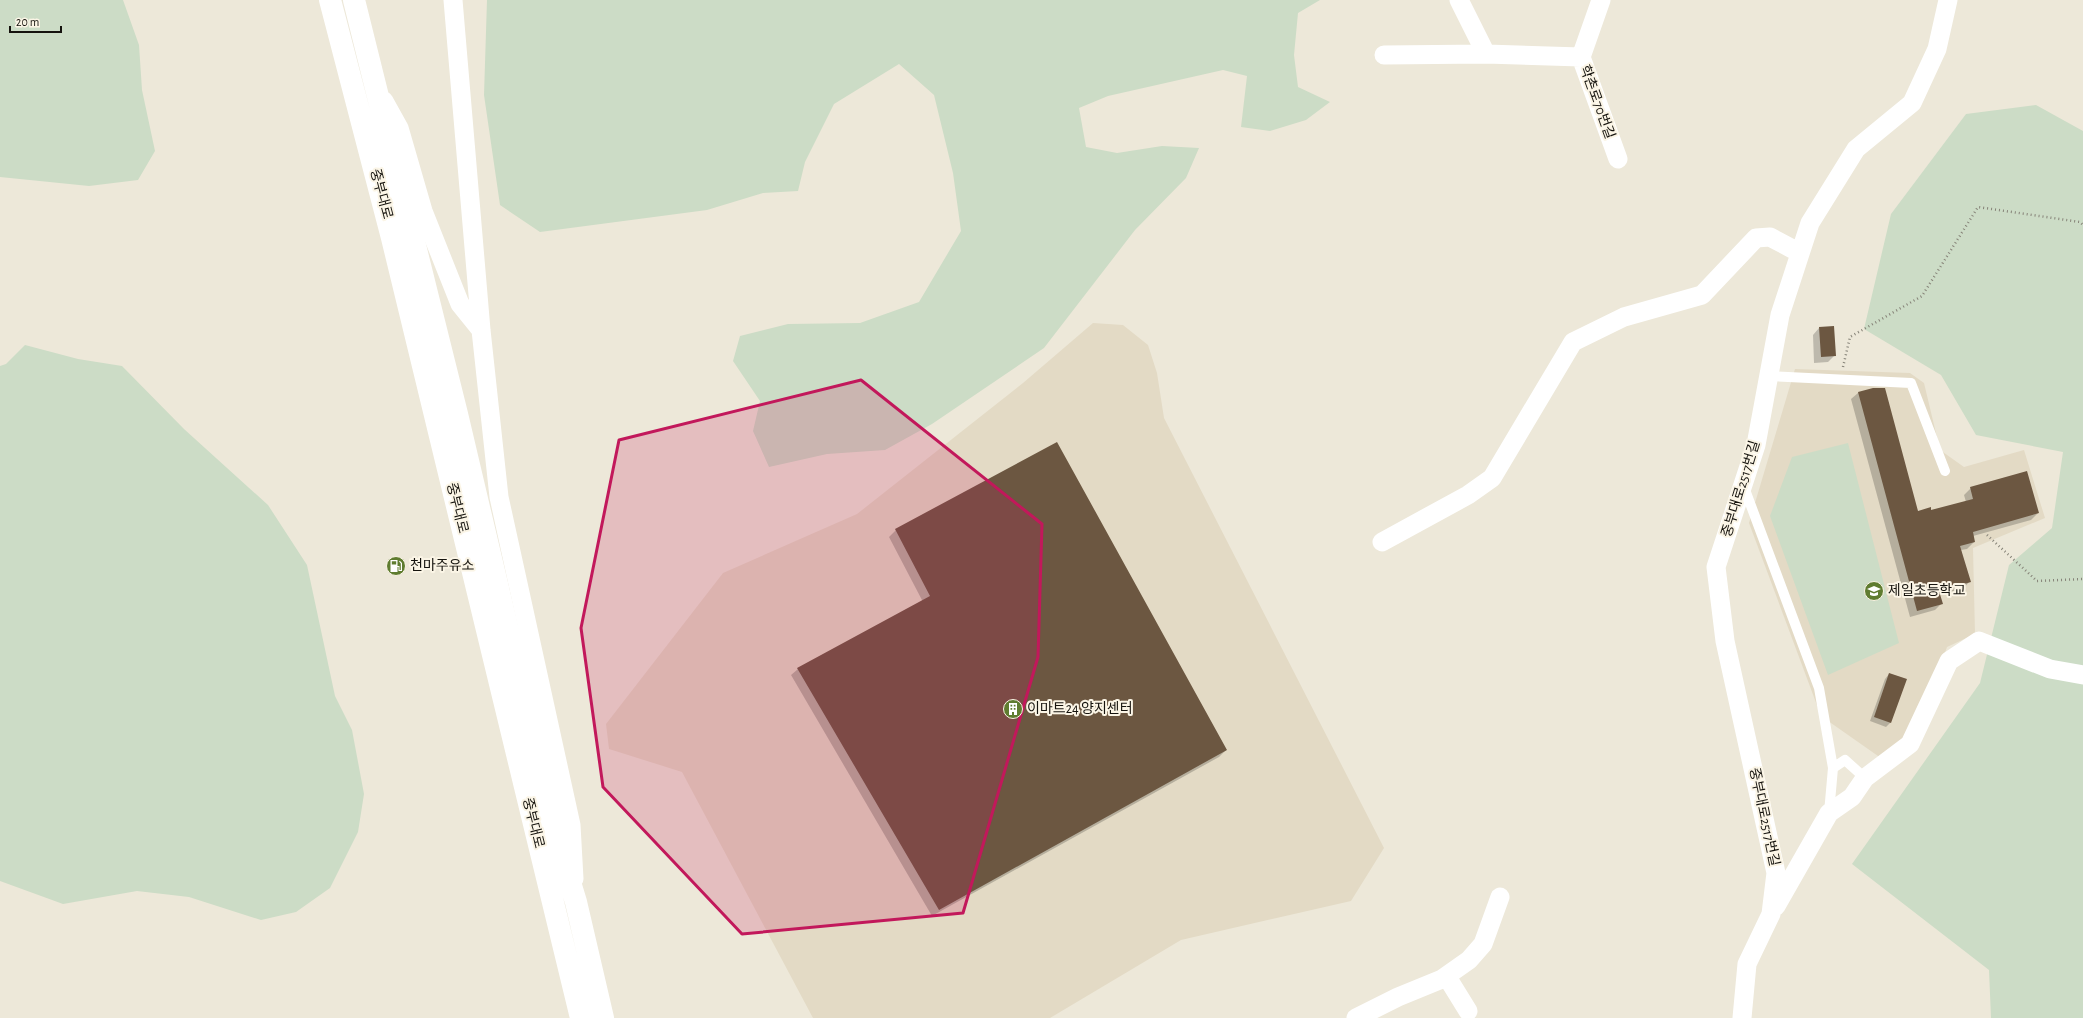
<svg xmlns="http://www.w3.org/2000/svg" width="2083" height="1018" font-family="'Alegreya Sans','Noto Sans KR',sans-serif">
  <rect width="100%" height="100%" fill="#ede8d9"/>
  <!-- built -->
  <path fill="#e3dac5" d="M1093,323L1123,325L1148,345L1157,373L1164,418L1384,848L1351,901L1181,940L1050,1018H813L682,772L609,749L606,724L723,573L857,514L1023,383Z
    M1795,369L1910,373L1924,383L1940,450L1964,467L2024,450L2045,518L1973,548L1975,634L1947,647L1921,719L1888,763L1821,716L1749,523Z"/>
  <!-- green -->
  <path fill="#ccdcc6" d="M0,0H123L139,45L142,90L155,151L138,180L89,186L0,177Z
    M487,0H1320L1298,13L1294,55L1298,87L1330,102L1306,120L1270,131L1241,127L1247,76L1223,70L1108,96L1079,108L1086,147L1117,153L1162,146L1199,148L1186,178L1135,230L1044,348L932,424L885,450L827,454L769,467L753,431L760,401L733,361L740,336L788,324L860,323L919,302L961,231L953,173L934,95L899,64L834,104L805,162L798,191L763,193L707,210L540,232L500,205L484,95Z
    M2036,105L2083,131V1018H1991L1989,970L1852,864L1980,683L2009,565L2052,528L2063,452L1976,435L1941,375L1864,329L1891,214L1966,114Z
    M25,345L78,359L122,366L184,429L268,505L307,565L335,696L352,730L364,794L358,832L330,888L296,912L261,920L189,897L137,891L63,904L0,881V366L6,364Z
    M1848,443L1899,643L1828,675L1770,516L1792,457Z"/>
  <!-- shadow -->
  <path fill="#0003" d="M1819,328L1835,355L1828,362L1814,363L1813,335Z
    M1873,389L1918,512L1931,511L1966,502L1964,495L1971,488L2038,513L2031,520L1973,536L1974,542L1967,549L1961,550L1969,582L1963,589L1939,595L1942,603L1935,610L1910,617L1851,399L1858,393Z
    M896,530L1226,750L1219,757L932,916L791,675L798,669L923,602L889,537Z
    M1889,674L1890,723L1886,727L1870,721L1885,679Z"/>
  <!-- building -->
  <path fill="#6c5741" d="M1834,326L1836,356L1821,357L1819,327Z
    M1873,388H1885L1918,511L1931,507V510L1973,499L1970,487L2027,471L2039,513L1973,532L1975,542L1960,546L1971,582L1939,591L1943,604L1917,611L1858,392Z
    M1057,442L1227,750L939,910L797,668L930,596L895,529Z
    M1889,673L1907,679L1891,723L1874,717Z"/>
  <g fill="none" stroke-linecap="round" stroke-linejoin="round">
    <!-- path -->
    <path stroke="#868378" stroke-width="2.5" stroke-dasharray="1 3" stroke-linecap="butt" d="M1843,367L1850,337L1922,296L1978,207L2080,222L2083,225
      M1987,535L2037,581L2083,579"/>
    <!-- lane -->
    <path stroke="#fff" stroke-width="10" d="M1768,376L1911,383L1945,471
      M1744,487L1819,688L1833,768L1829,813
      M1833,768L1845,760L1865,778"/>
    <!-- street -->
    <path stroke="#fff" stroke-width="19" d="M453,0L481,330L499,497L571,825L574,879
      M1459,0L1486,54L1581,57
      M1601,0L1581,57L1618,159
      M1384,55L1486,54
      M384,101L399,128L423,211L460,304L481,330
      M1382,542L1468,495L1492,478L1573,342L1624,317L1702,295L1756,238L1770,237L1800,253
      M1776,906L1829,813L1852,797L1865,778L1910,744L1949,661L1979,641L2050,669L2083,675
      M1447,977L1468,1011
      M1356,1018L1398,997L1442,979L1469,960L1483,944L1500,897
      M1742,1018L1747,964L1771,914L1776,873L1725,641L1716,567L1756,445L1780,315L1810,223L1856,149L1912,103L1937,49L1948,0"/>
    <!-- primary -->
    <path stroke="#fff" stroke-width="22" d="M330,0L392,238L581,1018
      M354,0L457,414L558,843L576,902L603,1018"/>
  </g>
  <!-- marked area -->
  <path fill="#c2185b" fill-opacity="0.2" stroke="#c2185b" stroke-width="3" stroke-linejoin="round" d="M861,380L1042,524L1038,657L963,913L742,934L603,787L581,628L619,440Z"/>
  <!-- icons -->
  <defs>
    <symbol id="fuel-disc" viewBox="-11 -11 22 22"><circle r="9.5" fill="#5f7c30" stroke="#fbf5e6"/><path d="M-5.5-6h7V0h2V4h1.3V-2.5L3-4.5l.8-.8L6-3V5H2.5V1h-1V6h-7ZM-4.2-4.7v3.2H.2V-4.7Z" fill="#fff"/></symbol>
    <symbol id="school-disc" viewBox="-11 -11 22 22"><circle r="9.5" fill="#5f7c30" stroke="#fbf5e6"/><path d="M0-5L7-2L0 1L-7-2ZM-4 1L0 2.5L4 1V4Q0 6-4 4Z" fill="#fff"/></symbol>
    <symbol id="building-disc" viewBox="-11 -11 22 22"><circle r="9.5" fill="#5f7c30" stroke="#fbf5e6"/><path d="M-4-6H4V6H1V3H-1V6H-4ZM-2.5-4.3h1.7v1.8h-1.7ZM.8-4.3h1.7v1.8H.8ZM-2.5-1h1.7V.8h-1.7ZM.8-1h1.7V.8H.8Z" fill="#fff"/></symbol>
  </defs>
  <g fill-rule="evenodd">
    <use href="#fuel-disc" x="385" y="555" width="22" height="22"/>
    <use href="#school-disc" x="1863" y="580" width="22" height="22"/>
    <use href="#building-disc" x="1002" y="698" width="22" height="22"/>
  </g>
  <g text-anchor="middle" dominant-baseline="central" stroke-width="4" stroke-linejoin="round" paint-order="stroke">
    <!-- street labels -->
    <g font-size="14" fill="#15130e" stroke="#fbf5e6">
      <text transform="translate(1597 102) rotate(70)">학촌로70번길</text>
      <text transform="translate(381 194) rotate(75)">중부대로</text>
      <text transform="translate(1741 489) rotate(-73)">중부대로2517번길</text>
      <text transform="translate(457 508) rotate(76)">중부대로</text>
      <text transform="translate(1764 817) rotate(78)">중부대로2517번길</text>
      <text transform="translate(533 823) rotate(76)">중부대로</text>
    </g>
    <!-- poi labels -->
    <g font-size="14" fill="#15130e" stroke="#fbf5e6" text-anchor="start">
      <text x="410" y="566">천마주유소</text>
      <text x="1888" y="591">제일초등학교</text>
      <text x="1027" y="709">이마트24 양지센터</text>
    </g>
  </g>
  <!-- scale -->
  <path d="M10 26v6h51v-6" fill="none" stroke="#15130e" stroke-width="2"/>
  <text x="16" y="26" font-size="12" fill="#15130e" stroke="#fbf5e6" stroke-width="3" paint-order="stroke">20 m</text>
</svg>
